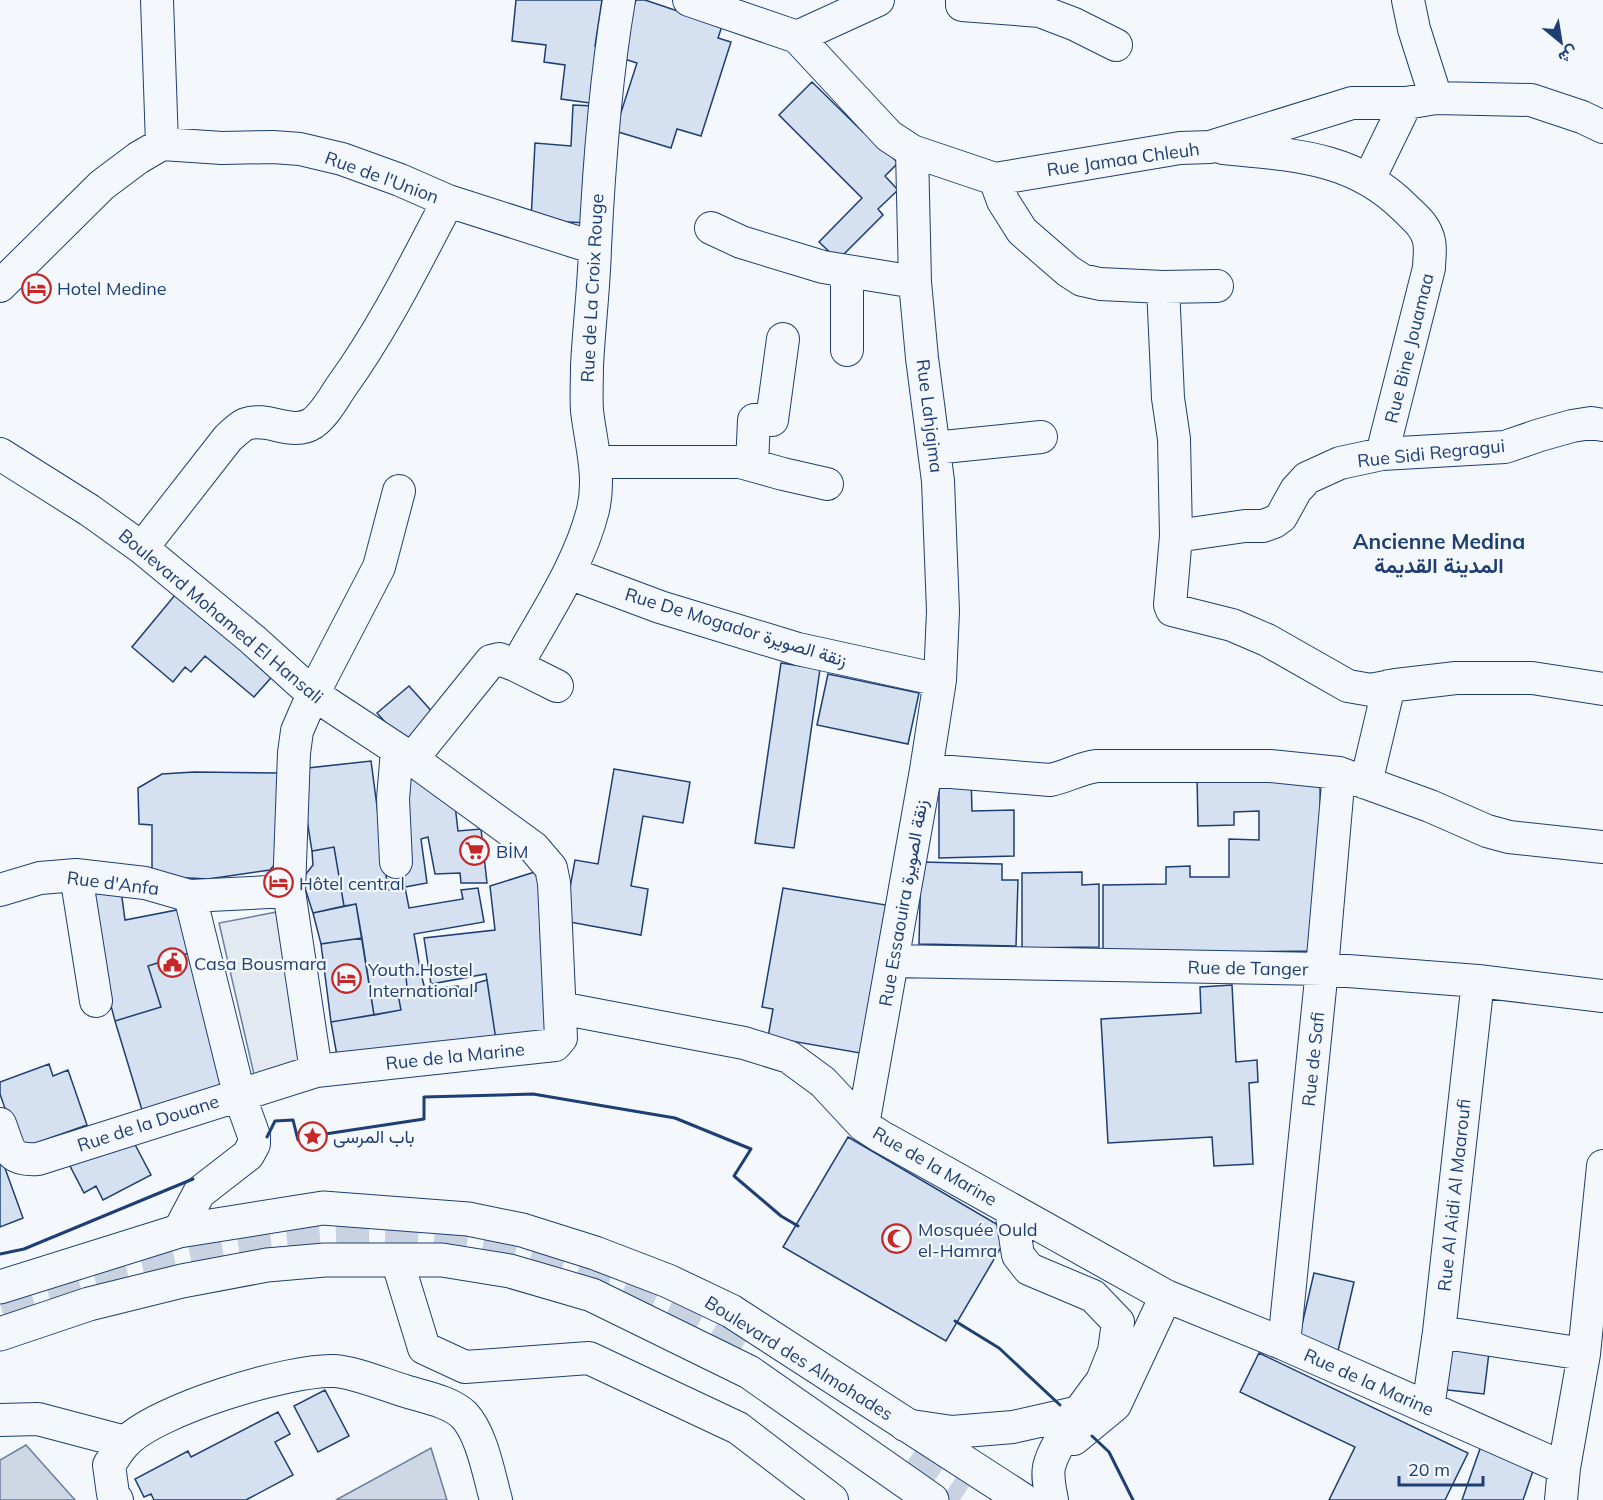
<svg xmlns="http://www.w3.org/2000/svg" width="1603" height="1500" font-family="Mulish,Vazirmatn,sans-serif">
  <rect width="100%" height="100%" fill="#f4f7fb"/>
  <!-- green -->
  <path fill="#e3e9f0" stroke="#687fa3" stroke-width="1.5" d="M282,911L304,1071L256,1083L219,923Z"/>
  <!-- water -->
  <path fill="#cfd7e4" stroke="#687fa3" stroke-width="1.5" d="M26,1445L75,1500H0V1460Z
    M431,1448L447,1500H336Z"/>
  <!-- building -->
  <path fill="#d5e0f0" stroke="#1d3f73" stroke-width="1.5" d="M516,0H602L595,46L604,47L597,104L561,99L565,65L544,62L546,45L512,41Z
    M636,0H645L722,26L718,38L731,42L701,136L677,129L671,148L615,131L637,63L618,57Z
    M812,82L863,132L865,130L898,163L885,176L898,190L878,209L883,215L838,260L819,242L862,198L779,115Z
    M573,105L594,106L587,223L531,220L535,143L571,146Z
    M180,589L277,671L254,697L205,656L191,672L185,667L173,682L132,647Z
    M781,663L820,669L794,848L755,843Z
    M828,674L919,693L908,744L817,725Z
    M409,686L435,715L403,742L377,713Z
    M371,761L388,890L405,887L409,908L463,899L461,890L478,888L484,922L414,934L421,974L406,976L407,987L397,989L401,1010L374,1015L356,904L344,906L334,847L312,851L299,769Z
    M404,766L455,805L458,831L481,829L487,883H461L460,873L435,874L428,837L421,839L427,883L405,887L402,825Z
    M614,769L690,782L683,823L643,816L631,886L648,889L641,935L564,921L575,860L598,864Z
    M194,772L281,773L280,858L270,870L208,879L152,876V825L139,824L138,788L162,774Z
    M1197,776H1320L1321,951L1103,953V885L1166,884V867L1190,866V877H1229V839L1259,840V811L1234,812V825L1198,826Z
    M971,777L972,811L1014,810V856L939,858V778Z
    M334,847L344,906L313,913L302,879L313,865L312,851Z
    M921,862L1002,864V880H1018L1016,946L919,944Z
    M541,870L552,1028L544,1037L496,1040L486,974L431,984L424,938L495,930L490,886Z
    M1082,872V885L1099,884V947L1022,948V873Z
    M783,888L886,905L860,1053L768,1037L773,1009L762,1007Z
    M90,889L121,890L125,920L182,909L189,953L148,966L161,1007L115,1021L98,956Z
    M356,904L362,938L321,944L313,913Z
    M362,938L374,1015L331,1022L321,944Z
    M189,953L223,1084L142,1110L115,1021L161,1007L148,966Z
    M421,974L425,989L458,986L459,994L476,991V983L487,980L496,1040L337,1056L331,1022L401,1010L397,989L407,987L406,976Z
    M1232,985L1236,1062L1257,1060L1258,1082L1249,1083L1253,1164L1214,1166L1212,1137L1108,1143L1101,1019L1201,1013L1200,987Z
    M49,1064L53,1076L68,1070L87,1125L19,1149L0,1094V1082Z
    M130,1135L151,1175L103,1200L96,1186L84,1193L70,1166Z
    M848,1137L1010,1232L946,1341L783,1247Z
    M2,1160L23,1218L0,1227V1161Z
    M1314,1273L1354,1282L1338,1351L1298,1342Z
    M1445,1339L1490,1344L1484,1394L1439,1389Z
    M1259,1353L1468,1453L1445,1500H1329L1355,1447L1240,1392Z
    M325,1390L349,1436L318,1452L294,1406Z
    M278,1412L290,1434L275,1442L293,1475L246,1500H154L151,1494L144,1497L135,1479L188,1451L191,1457Z
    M1481,1446L1535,1465L1523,1500H1462Z"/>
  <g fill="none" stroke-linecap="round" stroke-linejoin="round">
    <!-- highway-tunnel -->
    <path stroke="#c9d2e0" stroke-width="33" stroke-dasharray="33 16" stroke-linecap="butt" d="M0,1303C104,1275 208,1248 315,1239C461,1226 619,1274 741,1354
      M906,1464L960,1500"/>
    <defs>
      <path id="minor" d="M157,0L162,144
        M689,0L797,37L889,136L912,151L995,179L1180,148L1210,147L1352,103H1406L1436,98L1531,100L1582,117L1603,127
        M962,0V5L1040,11L1074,24L1116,45
        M1408,0L1414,29L1436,98
        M797,37L878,0
        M1223,148C1292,155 1353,156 1405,208C1415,218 1426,226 1429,241C1431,249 1429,260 1429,268L1382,454
        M995,179L1003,201L1022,231L1068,271L1082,280L1100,284L1163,287L1217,286
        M1369,179L1406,103
        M711,228L741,242L823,267L915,282
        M0,286L102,185L138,158L162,144L222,148L273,147L300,149L342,159L400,180L448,201L595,248
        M1163,287L1168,398L1174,439L1176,536L1170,605L1172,610L1232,625L1267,640L1348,686L1371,690L1396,685L1456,678H1532L1603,689
        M847,350V271
        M934,448L1041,437
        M0,454L89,510L142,548L252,639L313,694L412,759L534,848L551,868L554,883L561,1038L555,1045L316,1071L38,1159C7,1161 10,1149 0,1124
        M595,462H740L783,474L827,484
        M752,464L754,420H772L783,339
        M1176,536L1245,526H1263L1274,522L1281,517L1296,490L1307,478L1340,463L1382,454L1505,447L1540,435L1572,426L1591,423L1603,425
        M142,548L228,438C234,433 239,427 246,424C268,416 292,437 313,423C325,414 333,399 341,387C383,329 415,264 448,201
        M569,573L660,607L798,649L940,680
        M515,665L557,686
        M412,759L491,661L499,659L515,665L522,656C548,610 580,562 593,510C601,477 591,444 587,411C586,396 587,380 587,366C589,326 594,287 595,248C599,165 605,82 619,0
        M926,770L1050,780C1066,777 1080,768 1097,766H1270L1339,773L1430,806L1487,831L1509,837L1603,847
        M1366,783L1389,686
        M396,862L393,799L397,750
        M76,875L96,1001
        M0,890L40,878L76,875L145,883L190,896L289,891
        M892,961L1322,969L1478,981L1603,996
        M560,1008L744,1043L789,1057L823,1082L863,1125L880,1136L1166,1296L1284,1344L1564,1468
        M316,1071L289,891L294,753L297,731L313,694L379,567L399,491
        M863,1125L926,770L940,680L943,611L938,481L922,358L915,282L912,151
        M1011,1210L1018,1255L1029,1269L1093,1296L1118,1322L1114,1351L1102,1381L1079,1412
        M179,1231L199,1193L248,1155L254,1144V1136L239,1094L190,896
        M397,1260L424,1348L465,1367L589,1358L738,1428L832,1500
        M1439,1332L1584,1354
        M1284,1344L1322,969L1339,773
        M1428,1408L1439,1332L1478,981
        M0,1420L38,1419L125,1442
        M905,1425L952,1432L1013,1427L1079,1412C1069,1427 1053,1449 1049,1467C1047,1478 1050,1489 1052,1500
        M1074,1439L1115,1405L1166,1296
        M117,1500L113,1494L109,1465C114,1458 119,1449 125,1443C155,1410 290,1369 334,1371C354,1372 385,1385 405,1391C424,1397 449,1401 464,1415C482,1434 489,1475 496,1500
        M1561,1500L1564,1468L1584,1354L1603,1166"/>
      <path id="major" d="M0,1287L179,1231L323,1208L468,1219L522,1230L595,1253L668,1281L731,1311L1023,1500
        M0,1334L89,1304L182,1281L267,1265L325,1260H442L510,1271L592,1295L749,1372L932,1500"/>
    </defs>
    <!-- minor casing -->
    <use href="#minor" stroke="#1d3f73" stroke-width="34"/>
    <!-- major casing -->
    <use href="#major" stroke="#1d3f73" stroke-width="35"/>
    <!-- minor -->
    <use href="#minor" stroke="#f4f7fb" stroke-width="32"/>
    <!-- major -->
    <use href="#major" stroke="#f4f7fb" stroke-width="33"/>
    <!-- wall -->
    <path stroke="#1d3f73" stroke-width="3" d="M267,1137L275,1121L293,1120L298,1140L312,1136L424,1119V1097L533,1094L675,1118L751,1149L734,1176L781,1216L798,1226
      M0,1254L24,1249L193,1179
      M955,1321L999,1348L1060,1405
      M1092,1436L1109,1452L1133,1500"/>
  </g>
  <!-- icons -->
  <defs>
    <symbol id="hotel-ring" viewBox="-11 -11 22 22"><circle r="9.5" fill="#f4f7fb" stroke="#c62828" stroke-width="1.5"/><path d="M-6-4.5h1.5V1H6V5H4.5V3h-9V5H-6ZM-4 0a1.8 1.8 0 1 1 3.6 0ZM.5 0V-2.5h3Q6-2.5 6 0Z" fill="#c62828"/></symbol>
    <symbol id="supermarket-ring" viewBox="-11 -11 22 22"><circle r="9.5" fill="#f4f7fb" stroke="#c62828" stroke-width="1.5"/><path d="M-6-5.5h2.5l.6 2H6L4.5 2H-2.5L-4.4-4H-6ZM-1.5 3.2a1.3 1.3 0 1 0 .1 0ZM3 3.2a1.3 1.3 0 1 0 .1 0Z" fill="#c62828"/></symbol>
    <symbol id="civic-ring" viewBox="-11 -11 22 22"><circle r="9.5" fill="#f4f7fb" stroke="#c62828" stroke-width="1.5"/><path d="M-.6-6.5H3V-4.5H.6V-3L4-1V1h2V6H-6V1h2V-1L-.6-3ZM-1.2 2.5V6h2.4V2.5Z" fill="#c62828"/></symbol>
    <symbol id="sight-ring" viewBox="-11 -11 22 22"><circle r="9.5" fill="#f4f7fb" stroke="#c62828" stroke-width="1.5"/><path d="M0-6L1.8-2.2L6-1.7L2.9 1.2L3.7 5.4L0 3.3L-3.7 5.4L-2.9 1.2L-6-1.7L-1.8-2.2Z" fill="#c62828"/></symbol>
    <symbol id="mosque-ring" viewBox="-11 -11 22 22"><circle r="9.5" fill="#f4f7fb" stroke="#c62828" stroke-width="1.5"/><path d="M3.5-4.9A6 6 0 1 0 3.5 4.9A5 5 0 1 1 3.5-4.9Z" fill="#c62828"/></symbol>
  </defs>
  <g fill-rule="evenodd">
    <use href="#hotel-ring" x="20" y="272" width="33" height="33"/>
    <use href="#supermarket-ring" x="458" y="834" width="33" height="33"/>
    <use href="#hotel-ring" x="262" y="866" width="33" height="33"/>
    <use href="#civic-ring" x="156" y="946" width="33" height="33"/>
    <use href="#hotel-ring" x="330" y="962" width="33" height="33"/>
    <use href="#sight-ring" x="296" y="1120" width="33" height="33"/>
    <use href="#mosque-ring" x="880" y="1222" width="33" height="33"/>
  </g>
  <g text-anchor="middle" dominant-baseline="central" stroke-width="4.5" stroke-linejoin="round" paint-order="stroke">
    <!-- street labels -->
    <g font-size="18" fill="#1d3f73" stroke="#f4f7fb">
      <text transform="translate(1123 159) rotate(-8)">Rue Jamaa Chleuh</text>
      <text transform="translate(382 177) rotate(20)">Rue de l'Union</text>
      <text transform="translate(592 288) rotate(-87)">Rue de La Croix Rouge</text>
      <text transform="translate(1409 348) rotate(-76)">Rue Bine Jouamaa</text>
      <text transform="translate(930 416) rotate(83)">Rue Lahjajma</text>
      <text transform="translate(1431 453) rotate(-6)">Rue Sidi Regragui</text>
      <text transform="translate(221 616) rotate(40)">Boulevard Mohamed El Hansali</text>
      <text transform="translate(736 627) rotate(17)">Rue De Mogador زنقة الصويرة</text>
      <text transform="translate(113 883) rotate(7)">Rue d'Anfa</text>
      <text transform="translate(903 903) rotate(-80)">Rue Essaouira زنقة الصويرة</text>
      <text transform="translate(1248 968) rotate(1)">Rue de Tanger</text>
      <text transform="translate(455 1056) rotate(-6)">Rue de la Marine</text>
      <text transform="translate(1313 1059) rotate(-84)">Rue de Safi</text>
      <text transform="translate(148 1123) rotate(-18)">Rue de la Douane</text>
      <text transform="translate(935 1166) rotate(30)">Rue de la Marine</text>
      <text transform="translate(1454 1195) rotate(-84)">Rue Al Aidi Al Maaroufi</text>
      <text transform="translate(799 1358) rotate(32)">Boulevard des Almohades</text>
      <text transform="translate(1369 1382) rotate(24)">Rue de la Marine</text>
    </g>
    <!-- poi labels -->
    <g font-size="18" fill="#1d3f73" stroke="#f4f7fb" text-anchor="start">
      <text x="57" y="288">Hotel Medine</text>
      <text x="496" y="851">BİM</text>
      <text x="299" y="883">Hôtel central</text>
      <text x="194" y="963">Casa Bousmara</text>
      <text x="368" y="969">Youth Hostel<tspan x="368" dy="21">International</tspan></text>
      <text x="333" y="1136">باب المرسى</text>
      <text x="918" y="1229">Mosquée Ould<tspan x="918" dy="21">el-Hamra</tspan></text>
    </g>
    <!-- quarter labels -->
    <g font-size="21" font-weight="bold" fill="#1d3f73" stroke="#f4f7fb">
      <text x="1439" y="541">Ancienne Medina<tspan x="1439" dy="24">المدينة القديمة</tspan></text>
    </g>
  </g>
  <!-- north arrow -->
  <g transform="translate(1561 42) rotate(150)" stroke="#f4f7fb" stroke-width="4.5" paint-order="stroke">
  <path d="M0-4.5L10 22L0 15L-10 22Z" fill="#1d3f73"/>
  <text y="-9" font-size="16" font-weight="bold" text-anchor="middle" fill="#1d3f73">ش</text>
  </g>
  <!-- scale -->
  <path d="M1399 1476v9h84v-9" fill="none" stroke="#1d3f73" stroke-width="3"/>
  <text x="1408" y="1476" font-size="18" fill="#1d3f73" stroke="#f4f7fb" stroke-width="4.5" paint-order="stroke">20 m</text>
</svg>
